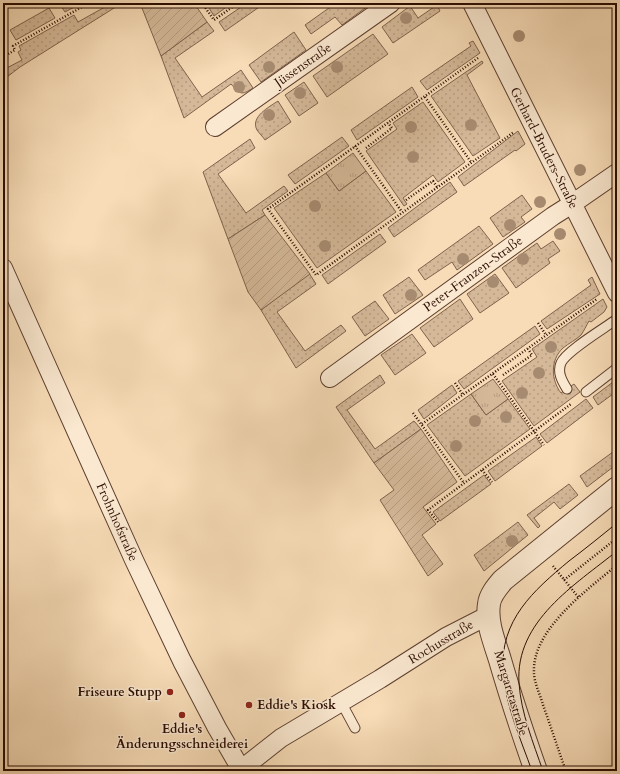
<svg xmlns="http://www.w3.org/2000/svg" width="620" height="774" font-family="Cardo,serif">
  <defs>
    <pattern id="grass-dots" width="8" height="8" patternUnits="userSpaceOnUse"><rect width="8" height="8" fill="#d4b898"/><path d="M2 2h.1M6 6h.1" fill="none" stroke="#b69d81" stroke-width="1.8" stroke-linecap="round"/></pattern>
    <pattern id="park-tufts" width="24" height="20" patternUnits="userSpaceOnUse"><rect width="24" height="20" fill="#d4b898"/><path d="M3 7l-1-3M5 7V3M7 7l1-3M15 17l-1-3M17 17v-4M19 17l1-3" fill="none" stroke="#b69d81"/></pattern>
    <pattern id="garden-furrows" width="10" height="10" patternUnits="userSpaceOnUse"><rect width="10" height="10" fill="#d4b898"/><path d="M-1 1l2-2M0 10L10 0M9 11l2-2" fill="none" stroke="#b69d81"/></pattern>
  </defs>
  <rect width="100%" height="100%" fill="#f7dcb7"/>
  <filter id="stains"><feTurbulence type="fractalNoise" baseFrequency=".005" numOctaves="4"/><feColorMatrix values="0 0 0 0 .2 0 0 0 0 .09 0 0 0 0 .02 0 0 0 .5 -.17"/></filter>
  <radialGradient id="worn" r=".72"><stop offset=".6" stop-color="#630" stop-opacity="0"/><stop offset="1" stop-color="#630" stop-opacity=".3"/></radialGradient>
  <!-- grass -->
  <path fill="url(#grass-dots)" stroke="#7f624c" d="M59,3H82L65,12Z
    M112,3H122L20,67L3,80V70L22,60L18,52L21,50L19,46L74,15L78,22Z
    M206,3H232L214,16Z
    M247,3H265L225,31L219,22Z
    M336,3H372L342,25L335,17L311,34L305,25Z
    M437,5L440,11L393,43L382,27L410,6L418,18Z
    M49,8L55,18L16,40L10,30Z
    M207,22L214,31L175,58L202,97L241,70L253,88C241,96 240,94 231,84L184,118L161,56Z
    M294,32L306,50L261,82L249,65Z
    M373,34L388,54L327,97L313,76Z
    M473,41L480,53L427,90L420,81L471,46L469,43Z
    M482,61L483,63L467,75L500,138L473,156L431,96Z
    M304,82L318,103L299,116L285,95Z
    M412,87L418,97L357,140L351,130Z
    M278,101L291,122L265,140C263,137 259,133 257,130C250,117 269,107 278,101Z
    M423,102L465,162L438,182L433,175L403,198L407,204L404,206L366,151L397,129L393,123Z
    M518,131L525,144L516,151L515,150L464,186L458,177Z
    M342,137L349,146L295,184L288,175Z
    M250,139L255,148L218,174L246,213L284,186L288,191L262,210L265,215L228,239L203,172Z
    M366,171L396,212L317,268L274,208L326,173L339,191Z
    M450,182L457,192L394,237L388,228Z
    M522,195L532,209L521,217L525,222L503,237L490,218Z
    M479,226L493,244L457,270L452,262L425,280L418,270Z
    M380,234L386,242L328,284L322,275Z
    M553,241L560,251L548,259L550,263L516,288L502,268L537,243L541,249Z
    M309,273L316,284L277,312L305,351L341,325L346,331L296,368L261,310Z
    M495,274L509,293L480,313L467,294Z
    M409,277L423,295L395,314L383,295Z
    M592,277L600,294L547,329L541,321L591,285L588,280Z
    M460,299L473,319L434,347L420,328Z
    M603,299L607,307L604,312L591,322L589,321C586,326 584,331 581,335C576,340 569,343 563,348C550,360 551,380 561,393L574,384L580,392L534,426L502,381L537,357L532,349Z
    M375,301L389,319L365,336L352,317Z
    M535,326L540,334L464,389L458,381Z
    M412,334L426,353L395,375L381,355Z
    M380,375L385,383L347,410L375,449L414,421L421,429L374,463L336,407Z
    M617,379V391L598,405L593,397Z
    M452,385L457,393L424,419L418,410Z
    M471,394L486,415L508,399L530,429L465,476L427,425Z
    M586,399L593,408L547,443L540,434Z
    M536,437L542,446L495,481L488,471Z
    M617,449V464L587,487L580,476Z
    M484,475L491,484L440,521L433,512Z
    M569,484L578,495L560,509L554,502L534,518L540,526L538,528L527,515Z
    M518,522L528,535L484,571L474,555Z"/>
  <!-- park -->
  <path fill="url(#park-tufts)" stroke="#7f624c" d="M353,153L366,171L339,191L326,173Z
    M493,379L508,399L486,415L471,394Z"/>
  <!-- garden -->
  <path fill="url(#garden-furrows)" stroke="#7f624c" d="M140,3H194L207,22L161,56Z
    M265,215L310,274L261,310L248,292L228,239Z
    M421,429L457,482L423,507L436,524L422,535L443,564L428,576L380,500L394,490L374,463Z"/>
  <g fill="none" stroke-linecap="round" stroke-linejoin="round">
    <defs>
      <path id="service" d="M567,389C562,381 557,372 561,363C566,351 605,328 617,319
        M586,392L617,368
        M341,702L355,728"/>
      <path id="minor" d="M472,3L617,293
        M215,127L391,3
        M3,268L134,560L182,661L217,728L242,771
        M330,378L553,216L572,204L617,173
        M239,771L281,738L380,679L446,637L489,615"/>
      <path id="tertiary" d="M536,771C523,734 511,698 500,660C495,643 486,623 489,604C490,595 497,587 503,580L617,488"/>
    </defs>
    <!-- service casing -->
    <use href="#service" stroke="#5d3f2e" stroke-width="11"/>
    <!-- minor casing -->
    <use href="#minor" stroke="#5d3f2e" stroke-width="20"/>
    <!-- tertiary casing -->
    <use href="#tertiary" stroke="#5d3f2e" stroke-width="24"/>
    <!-- path -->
    <path stroke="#2a0b01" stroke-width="2.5" stroke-dasharray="1 2" stroke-linecap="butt" d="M202,3L214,20L238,3
      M3,57L15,50L13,46L89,3
      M478,58L268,209L316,275L514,132
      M425,97L471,162
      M355,146L402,212
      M366,148L392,128L388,123
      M406,200L433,181L437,187
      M538,323L546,335
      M493,374L544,445
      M503,375L532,355L528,349
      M455,383L463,395
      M413,413L464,483
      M422,424L597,299
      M482,470L492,482
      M438,522L428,510L571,404
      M553,566L579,598
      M564,580L617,538
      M566,771C558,749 551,727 543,705C540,694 534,683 534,672C532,630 587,590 617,565"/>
    <!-- service -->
    <use href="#service" stroke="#fae8d0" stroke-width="9"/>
    <!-- minor -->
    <use href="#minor" stroke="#fae8d0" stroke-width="18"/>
    <!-- tertiary -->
    <use href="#tertiary" stroke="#fae8d0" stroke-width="22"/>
    <!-- tram -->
    <path stroke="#2a0b01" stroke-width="1" d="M532,771C521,740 505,704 503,671C500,620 533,591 569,561C585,549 601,536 617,523
      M543,771C533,742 521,713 519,683C515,621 575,585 617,551"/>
  </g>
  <!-- trees -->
  <g fill="#a78b70">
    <circle cx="406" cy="18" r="6"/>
    <circle cx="519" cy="36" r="6"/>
    <circle cx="269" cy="67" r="6"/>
    <circle cx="337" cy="67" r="6"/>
    <circle cx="239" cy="87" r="6"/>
    <circle cx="300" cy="93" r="6"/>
    <circle cx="269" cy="115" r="6"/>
    <circle cx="471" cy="125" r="6"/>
    <circle cx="411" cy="127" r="6"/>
    <circle cx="413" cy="157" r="6"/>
    <circle cx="580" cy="170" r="6"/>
    <circle cx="540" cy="202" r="6"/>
    <circle cx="315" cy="206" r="6"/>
    <circle cx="510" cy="225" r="6"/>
    <circle cx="560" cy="234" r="6"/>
    <circle cx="325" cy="246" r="6"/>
    <circle cx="463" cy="259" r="6"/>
    <circle cx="523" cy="259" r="6"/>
    <circle cx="493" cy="282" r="6"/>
    <circle cx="411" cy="295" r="6"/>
    <circle cx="551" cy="347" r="6"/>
    <circle cx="539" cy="373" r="6"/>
    <circle cx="522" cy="393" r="6"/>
    <circle cx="506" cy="417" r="6"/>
    <circle cx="475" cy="421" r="6"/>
    <circle cx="456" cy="446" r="6"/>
    <circle cx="512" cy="541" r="6"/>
  </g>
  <!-- markers -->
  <g fill="#8f2418" stroke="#fae8d0" stroke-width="1.5">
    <circle cx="170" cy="692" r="4"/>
    <circle cx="249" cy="705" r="4"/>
    <circle cx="182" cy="715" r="4"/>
  </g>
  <g text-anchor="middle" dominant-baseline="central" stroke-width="3" stroke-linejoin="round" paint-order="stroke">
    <!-- street labels -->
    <g font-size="13" fill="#2a0b01" stroke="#fae8d0">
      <text transform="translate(303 65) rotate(-35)">Jüssenstraße</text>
      <text transform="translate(544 148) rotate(63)">Gerhard-Bruders-Straße</text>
      <text transform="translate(473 274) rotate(-36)">Peter-Franzen-Straße</text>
      <text transform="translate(117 522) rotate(66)">Frohnhofstraße</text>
      <text transform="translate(441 642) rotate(-31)">Rochusstraße</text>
      <text transform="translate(511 693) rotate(73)">Margaretastraße</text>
    </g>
    <!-- poi labels -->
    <g font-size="13" font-weight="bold" fill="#2a0b01" stroke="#fae8d0" text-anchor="end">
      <text x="162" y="692">Friseure Stupp</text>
      <text x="257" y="705" text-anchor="start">Eddie's Kiosk</text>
      <text x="182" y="729" text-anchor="middle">Eddie's<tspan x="182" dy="15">Änderungsschneiderei</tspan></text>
    </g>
  </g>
  <!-- margin -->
  <rect width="620" height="774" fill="none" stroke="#f7dcb7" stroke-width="16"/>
  <rect x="4" y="4" width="612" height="766" fill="none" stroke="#2a0b01" stroke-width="2"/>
  <rect x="8" y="8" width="604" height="758" fill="none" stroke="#2a0b01"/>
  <rect width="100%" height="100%" filter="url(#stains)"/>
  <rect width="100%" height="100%" fill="url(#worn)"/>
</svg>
